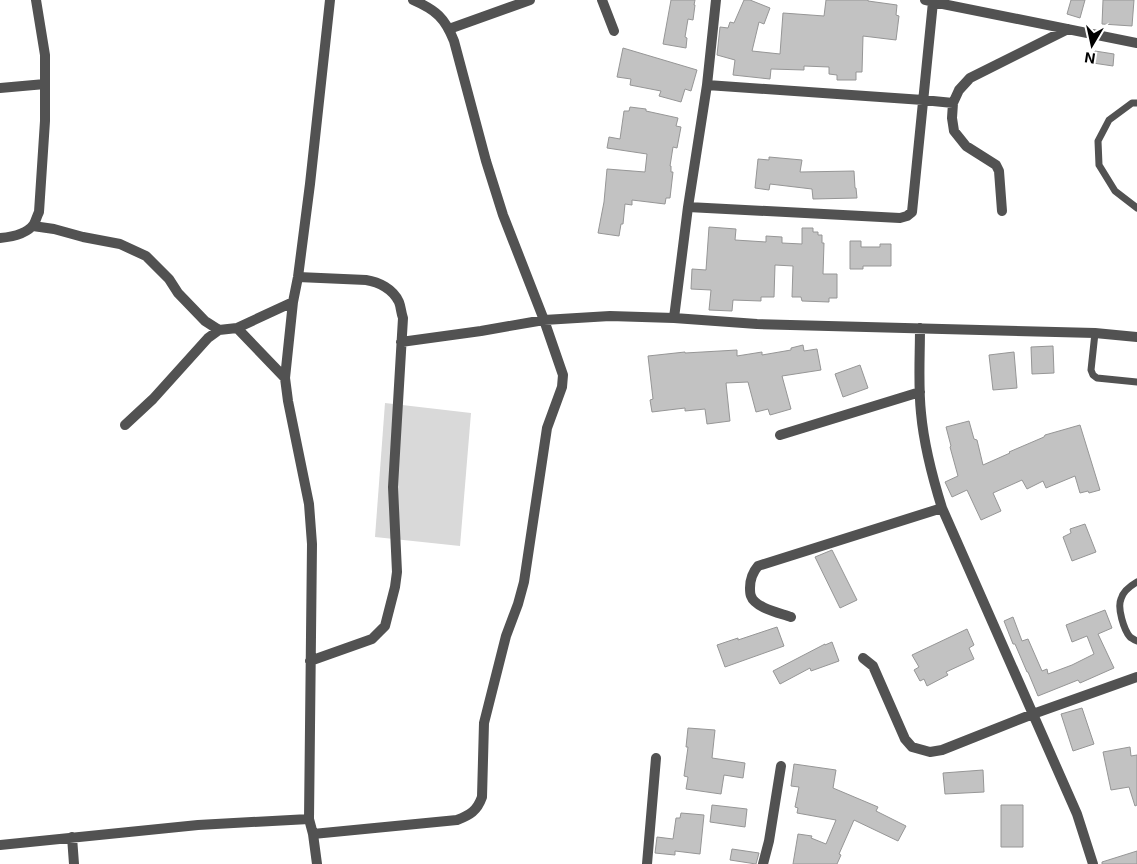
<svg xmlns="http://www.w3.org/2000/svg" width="1137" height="864" font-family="Inter,sans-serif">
  <rect width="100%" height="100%" fill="#fff"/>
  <!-- green -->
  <path fill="#d9d9d9" d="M385,403L471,413L460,546L375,537Z"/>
  <!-- building -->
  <path fill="#c2c2c2" stroke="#969696" d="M671,0H695L694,5H695L693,20L688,19L685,37L687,38L686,48L663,44Z
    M744,0H750L770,8L764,24L759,22L752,51L780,54L783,13L824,16L826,0H868V1L897,5L896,15L899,16L896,40L863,36L862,72H856V80H837V75L829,74V67L804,66V70L771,69L770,79L733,75L735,60L717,55L720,27L728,28L730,22L734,23Z
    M1071,0H1085L1080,18L1067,14Z
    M1103,0H1134L1132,26L1102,24Z
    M623,48L697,70L691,91L685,89L681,102L659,96L661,91L630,85L631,79L617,77Z
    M1095,51L1114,54L1113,66L1093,63Z
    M630,107L646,109V111L678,118L676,126L681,127L677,148L673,147L670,166H671V172H673L670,198H666L665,204L632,200V205L625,204L623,224H621L619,236L598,233L604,202L607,169L645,172L647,154L607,148L609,137L620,139L624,111H629Z
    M769,157L802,160L800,172L854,171L855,188H856L857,198L813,199L812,189L770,184L769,190L755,188L758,159L769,160Z
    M709,227L736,229L735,240L766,242V236L782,237V243L802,244V228H813V232H818V235H822V243H824L823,274H837V298H829V302L802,301L801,297H792L793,266L775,265L774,297H761V301L733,300L732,311L709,310L711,290L691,289L692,269L706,270Z
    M850,241H861V247H880V244H891V266H863V269H850Z
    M803,345L804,351L817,349L821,370L782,376L791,409L770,415L768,409L756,412L748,382L726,383L730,421L707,424L705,409L685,411V408L652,412L650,400L653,399L648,356L685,352V353L737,350V356L762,352V355L791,350V348Z
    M1053,346L1054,373L1032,374L1031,347Z
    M1014,352L1017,388L993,390L989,355Z
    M860,365L868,388L843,397L835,374Z
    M969,421L974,439L977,440L983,465L1010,453L1009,452L1044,437L1045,435L1080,425L1100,490L1089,493L1088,491L1080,493L1075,476L1046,488L1043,481L1027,489L1022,480L993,493L1001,511L981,520L967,490L952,497L945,482L958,476L950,447L951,446L946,427Z
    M1085,524L1096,552L1072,561L1063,537L1071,533L1070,529Z
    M832,550L857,600L840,608L815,557Z
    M1105,610L1112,628L1098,634L1114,668L1080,683L1078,680L1038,696L1028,672H1027L1015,644H1013L1004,621L1013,617L1022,641L1028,639L1042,671L1047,669L1048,674L1072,665L1094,654L1087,636L1072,642L1066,625Z
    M777,627L784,646L725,667L717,645L738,638V640Z
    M967,629L974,645L969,648L974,659L946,672L948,675L927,686L924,679L920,681L914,670L919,667L912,655Z
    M832,642L839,661L811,671L810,668L780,684L773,671L825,644V645Z
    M1082,708L1094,744L1073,751L1061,714Z
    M688,728L715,730L712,758L745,763L743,778L724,775L721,794L686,789L688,777L684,776L688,747H686Z
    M1130,747L1131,756L1137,755V805L1135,806L1129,787L1111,790L1103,752Z
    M794,764L836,770L833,788L878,807L876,811L906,826L898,841L854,820L839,854L841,855L837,864H793L798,834L812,836L811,838L826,844L836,820L797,813L798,808L795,807L799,787L791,786Z
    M983,770L984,792L945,794L943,773Z
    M712,805L747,809L745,827L710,822Z
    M1001,805H1023V847H1001Z
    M681,813L704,815L700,854L675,851V855L655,853L657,837L673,839L676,818H680Z
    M732,849L759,853L756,864L730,860Z
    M1137,851V864H1102V862Z"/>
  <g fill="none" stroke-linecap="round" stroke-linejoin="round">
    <!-- service -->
    <path stroke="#525252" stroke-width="7" d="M1137,103H1132L1109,120L1098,141L1099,165L1115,191L1137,208
      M1095,333L1091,370L1093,375L1097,378L1137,382
      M1137,582C1130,586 1123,591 1121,599C1117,608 1124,630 1130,637C1133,639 1134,640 1137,641"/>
    <!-- minor -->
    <path stroke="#525252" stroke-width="10" d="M602,0L614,31
      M933,2L1137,43
      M449,29L530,0
      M707,85L923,100L953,103
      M0,88L45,84
      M688,207L900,218L907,216L912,212L933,2L925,0
      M1002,211L999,171L996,165L966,146L954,131L952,118L953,103L959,90L970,78L1068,29
      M33,226L54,229L83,237L120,244L146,256L169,279L178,293L205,321L219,330
      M0,238C11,237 27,234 34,224C36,220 37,216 39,212L45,121V55L36,0
      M298,277L366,280C379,282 393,289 399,302C401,307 401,313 403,318L393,487L397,572L395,587L385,626L372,639L310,661
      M674,318L688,207L707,85L716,0
      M237,328L285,378
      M920,328C920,356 918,385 921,413C924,446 932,476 942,508L1077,814L1093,864
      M401,342L481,331L544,320L610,316L674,318L757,324L1095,333L1137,337
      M125,425L153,399L208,338L219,330L237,328L293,302
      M780,435L920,392
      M791,617C780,613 755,608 751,596C750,594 750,591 750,588C750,580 752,573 758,566L942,508
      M863,658L873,666L905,739L912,747L930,752L942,750L1033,714L1137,677
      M313,834L457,820C470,815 477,811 482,797L484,723L506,636L518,604L524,582L547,428L562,387L563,375L544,320L503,215L486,161L454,41C445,18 436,10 413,0
      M72,837L74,864
      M0,845L198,825L309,819
      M317,864L313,834L309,819L312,544L309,504L288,401L285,378L293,302L298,277L310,184L330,0
      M647,864L656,758
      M763,864L769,841L781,766"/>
  </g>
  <!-- north arrow -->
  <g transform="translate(1092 45) rotate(189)" stroke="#ffffff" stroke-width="4" paint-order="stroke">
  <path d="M0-4L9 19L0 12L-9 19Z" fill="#000000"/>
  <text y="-8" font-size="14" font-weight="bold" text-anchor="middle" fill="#000000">N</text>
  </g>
</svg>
